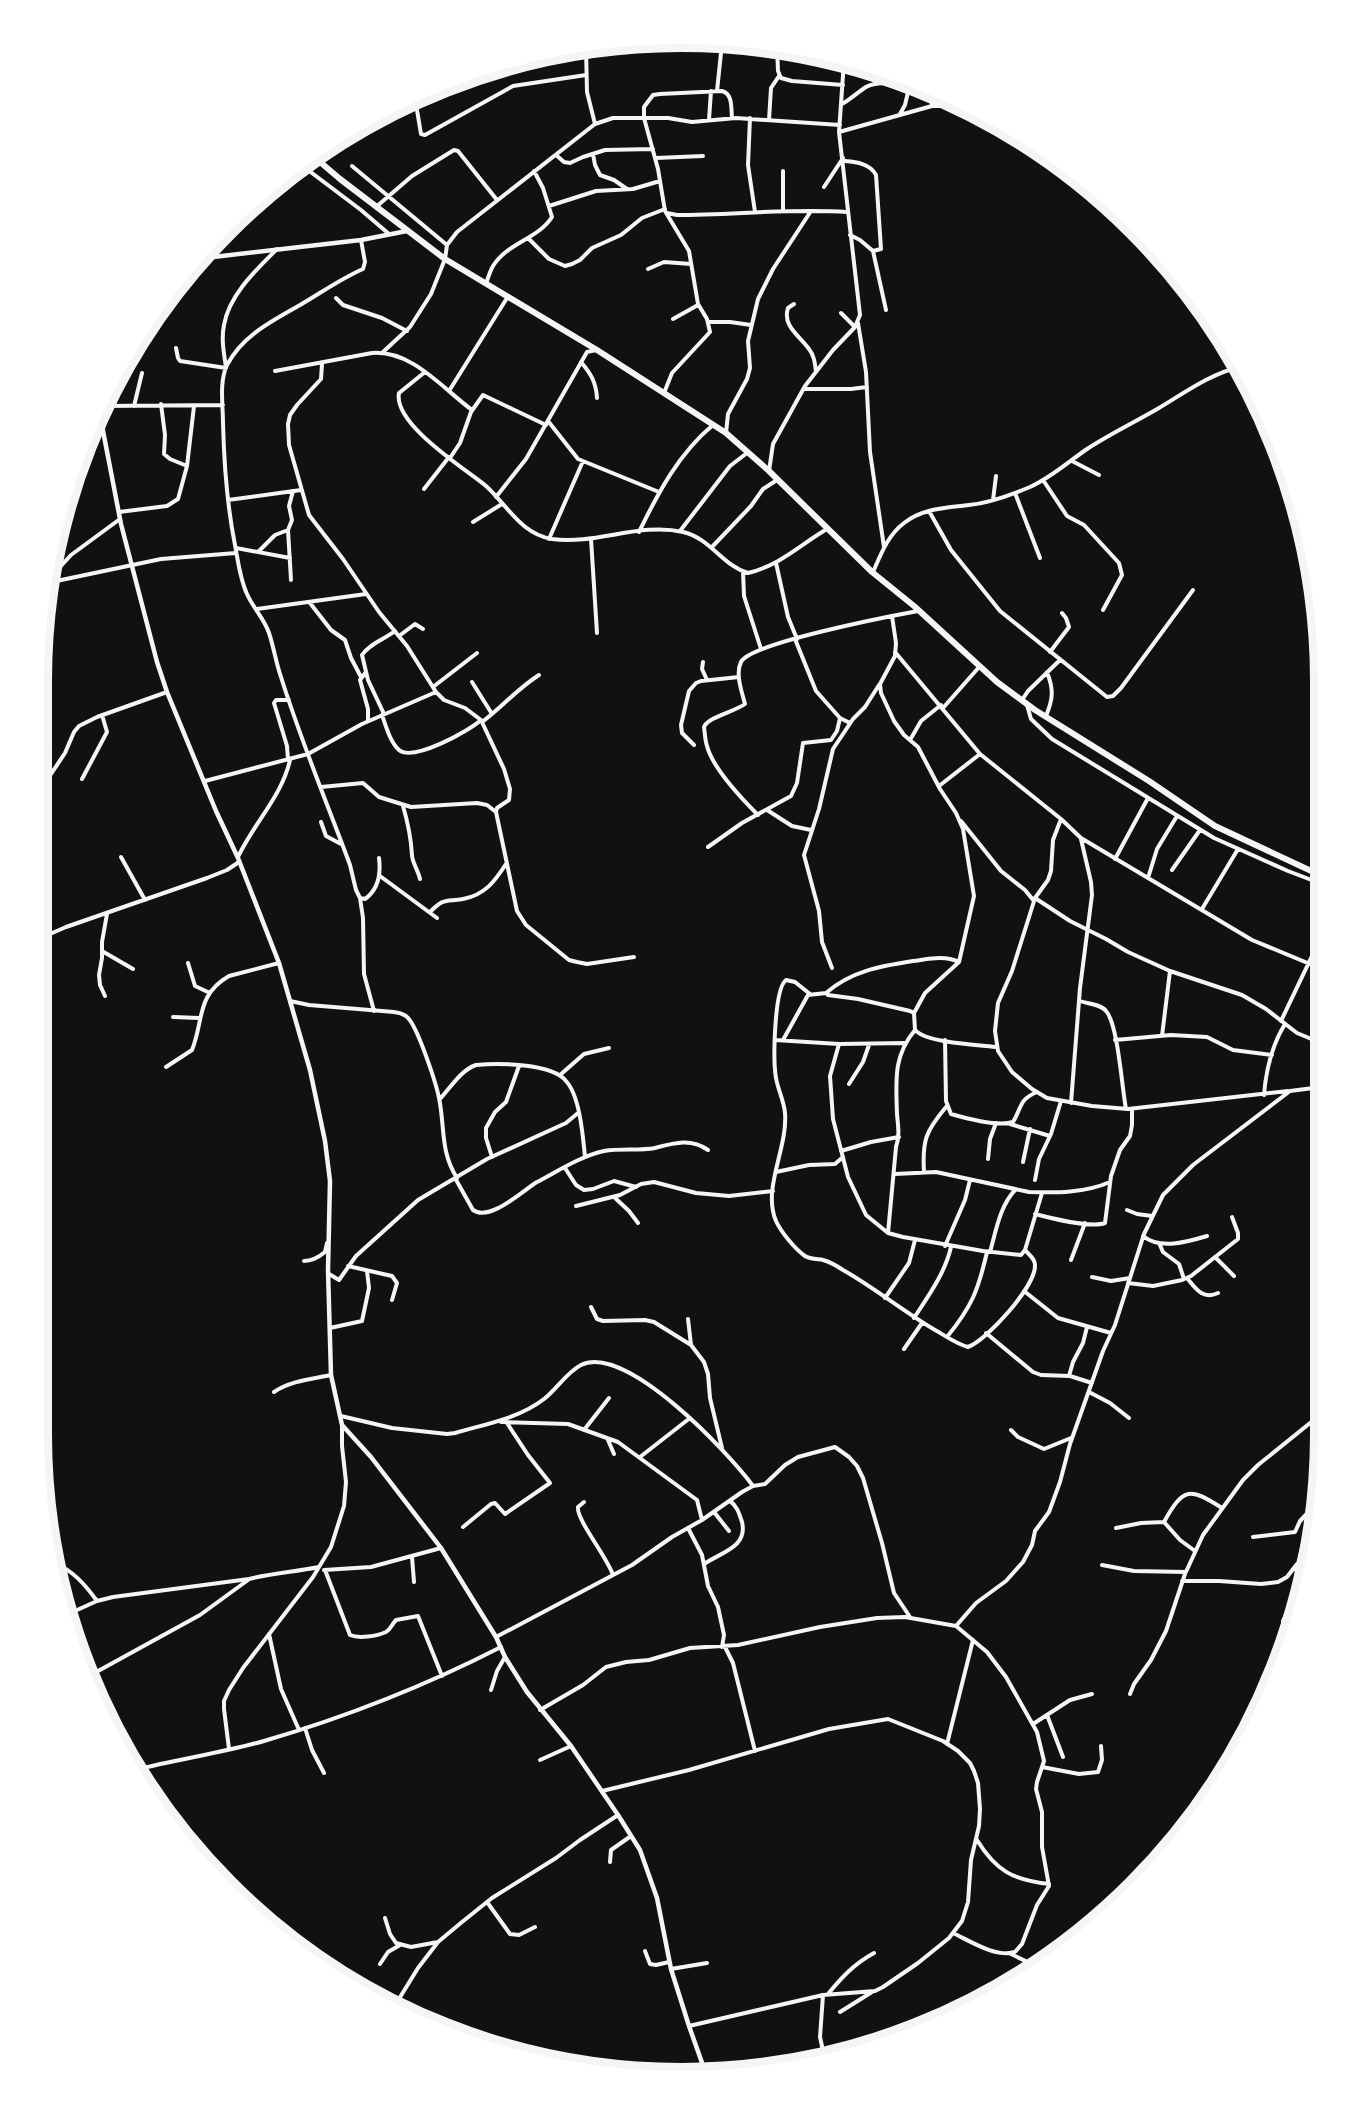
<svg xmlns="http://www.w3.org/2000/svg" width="1362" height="2115" font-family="Figtree,sans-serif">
  <rect width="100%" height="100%" fill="#111"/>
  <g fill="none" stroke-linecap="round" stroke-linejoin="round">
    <!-- minor -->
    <path stroke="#f5f5f5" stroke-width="4" d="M777,46L778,71L781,78L792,81L843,85
      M586,48L587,92L595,124
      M717,91L721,53L726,42
      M931,91L932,106
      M412,98L417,110L421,134L425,135L513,86L586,75
      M842,104C851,99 858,92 866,87C877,81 900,82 908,92L905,105L900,114
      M750,118L748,165L755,212
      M709,120L711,91
      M769,120L771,88L779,76
      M839,132L932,106H963
      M593,154L595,165L600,175L614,180L627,189
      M556,155L564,162L570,163L583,157L605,150L653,149
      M656,158L703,156
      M844,161C855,162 870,163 876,175L881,249L873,251
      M300,164L361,210L389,234
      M352,166L447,245
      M783,171V211
      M824,187L843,158
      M549,206L596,191L633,189L660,181
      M376,207L412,176L454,150L458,151L497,200
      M667,213L677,215C734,215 790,208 847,212
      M850,235L860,240L873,251L886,310
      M528,238L549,259L565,266L572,264L580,260L592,248L621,235L642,218L665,209
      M361,240L365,262L363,269C340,279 321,293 300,305C272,321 243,335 227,365C219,382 223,405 223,423C224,464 227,505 235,545C238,561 240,579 247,594C253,608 264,618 269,633C274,648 276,663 281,677C301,741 327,803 350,865L356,890L360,898L365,899C379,889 381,874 379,858
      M204,251L205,258
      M648,269L664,262L691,264
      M486,284C488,278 490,271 493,266C507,243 538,239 552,217L543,188L534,171
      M336,298L343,305L382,318L407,331
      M794,304L788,308C782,326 800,336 809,349C814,355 815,363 816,372
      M841,313L855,327
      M673,319L698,305
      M708,322H730L751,325
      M858,323L866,372L870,452L884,547
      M176,348L178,358L180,361L226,368
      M383,352L410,327L431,294L445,259L447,245L457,232L595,124L613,118H668L692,122L736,118L840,125
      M581,362C591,374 596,382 597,398
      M322,364L321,379L297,405L290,415L288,424L289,445L309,515L343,559L379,612L407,646L436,692L444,700L465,708L481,720L504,769L510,789L509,800L497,808L496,812L517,911L526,925L569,960L577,962L587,964L634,957
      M226,367C224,354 221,339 224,325C229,295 256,270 277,249
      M275,371L372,353C412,350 442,388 472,410
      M425,372L399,393C393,424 464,468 486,486C507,505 521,534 552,539C596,545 640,522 683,532C710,538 723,566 748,573C779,566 801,544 827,529
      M804,389H851L867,387
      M449,391L507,298
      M664,393L672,373L710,332L707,319L698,304L689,251L665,211L658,169L644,118V107L653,95L660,94L722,91C733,94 731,108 732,118
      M161,404L165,435L164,454L170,459L187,466
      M102,406L223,405
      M134,406L142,373
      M548,421L578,459L659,492
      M726,433L728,414L747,379L750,368L748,341L758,299L773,269L811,211
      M450,458L460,443L471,412L483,395L546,425
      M1072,461L1099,475
      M769,471L773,444L805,386L833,350L855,327L860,315L839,132L844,61
      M1043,480L1067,516L1084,525L1119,563L1122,575L1103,610
      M424,489L449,457
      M1015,493L1040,558
      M496,497L526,459L587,352L596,350
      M228,500L301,490
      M993,500L996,476
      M929,511L951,550L1000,611L1107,697L1113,696L1121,688L1193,590
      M119,512L167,506L178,499L187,466L194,406
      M473,522L502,504
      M680,531L730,466L747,453
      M639,532C658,493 679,453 713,425
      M549,539L583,461
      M591,539L597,633
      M712,547L751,506L763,489L777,480
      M236,548L290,558
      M259,551L275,535L288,530
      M776,563L788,617L797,639
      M743,571L744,596L761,649
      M873,572C881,554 888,535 904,523C923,508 946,508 969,505C990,503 1011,495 1030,487C1052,477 1068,462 1087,449C1110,434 1135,422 1159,408C1184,393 1212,373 1240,367
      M291,580L288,530L292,520L289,506L293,491
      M47,581L71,555L120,519
      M47,583L161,559L236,553
      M310,603L331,630L345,640L351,658L361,677
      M257,609L366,594
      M892,616L896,643L895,656L880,684L881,693L894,721L904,735L918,747L940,789L956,813L963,829L974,896L959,962L925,993L914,1013
      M399,636L415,624L423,629
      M795,639L816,691L840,718L850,723
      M895,652L980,754L1061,819L1081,838L1252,940L1322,969
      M1050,652L1069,627L1066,618L1062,613
      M703,662L702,669L707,680
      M366,672L360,680L368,709V721
      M472,682L492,714
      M433,687L477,653
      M1022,700L1028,691L1060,660
      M1027,705L1031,719L1052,739L1214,838L1288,871L1322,884
      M943,708L980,666
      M384,714L368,680L362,655C369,644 385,639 395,631
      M382,715C386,726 390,742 399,750C413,762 469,731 481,720
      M1046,716C1053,699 1054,690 1047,672
      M482,722C502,707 517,689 539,675
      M910,740L921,721L941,705
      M694,745L682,733L681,725L689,691L696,683L701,681L739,677
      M288,760L287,746L274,703L276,700H289
      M82,779L107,732L102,715
      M205,781L308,754L362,724L436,692
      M43,786L65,753L74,732L79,726L97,717L167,692
      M939,786L980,754
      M321,787L363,783L379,797L411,807L477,803L487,805L496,812
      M403,806C408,823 411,838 412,855C412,862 418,870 420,879
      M767,810L792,826L811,830
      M758,815C741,798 713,769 707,746C705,740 705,734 704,727C708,717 734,712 745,704C742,692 735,674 741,662C750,643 891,616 918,611
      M1061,819L1053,840L1051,871L1048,880L1035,898L1012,971L998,1003L995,1031L998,1051L1012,1072L1032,1089L1047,1098L1092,1106L1128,1109L1288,1091
      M961,821L1001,871L1025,890L1034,901
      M321,822L326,836L341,844
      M708,847L742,823L791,796L797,783L803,743L831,740L837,731L840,718
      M121,857L145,900
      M238,857C254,823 282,796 290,760
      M1115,859L1148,798
      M1172,870L1200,830
      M380,876L437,918
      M1148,878L1157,849L1177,816
      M360,898L363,918L364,974L374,1011
      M1035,898L1070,921L1106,939L1128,952L1170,971L1242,995L1266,1009L1297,1033L1321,1043
      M1202,909L1238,849
      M430,912C445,897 446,902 463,899C485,895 495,881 506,864
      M43,937L66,927L207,878L227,870L239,862
      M102,951L133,969
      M188,963L195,986L210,993
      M832,968L822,942L819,911L804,855L819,809L833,749L853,719L865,707L879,685
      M826,993C851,971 881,966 913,961C929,959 944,955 959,962
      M810,994L795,982L786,980C774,989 773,1061 776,1078C778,1090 784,1101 785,1113C788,1148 762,1188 776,1221C781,1232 795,1249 805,1256C810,1259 817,1259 823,1260C830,1262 837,1266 843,1270C875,1288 904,1312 935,1330C946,1336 956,1344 968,1347C987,1340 1036,1286 1035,1265C1035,1258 1029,1255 1025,1250
      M105,996L100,985L99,975L102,958V942L107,914
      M290,1001L309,1005L394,1012C399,1013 403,1013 407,1017C417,1025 436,1083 439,1098C445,1126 440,1152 457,1178
      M1080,1001C1088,1004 1101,1004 1106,1011C1118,1024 1122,1089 1126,1109
      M173,1017L199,1018
      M1281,1021L1322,935
      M1162,1036L1170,971
      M775,1040L839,1044L905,1043
      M783,1040L808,995L826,993L828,995L858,999L910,1011L914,1013L915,1030C926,1043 979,1045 997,1047
      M945,1040L946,1101L951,1114C965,1118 999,1127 1013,1122C1022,1108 1018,1100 1037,1092
      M1115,1040L1171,1035L1207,1037L1233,1050L1272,1055
      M839,1044L830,1076L833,1119L848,1177L866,1215L888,1233L903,1237L983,1251L1021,1255L1025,1250L1042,1193
      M166,1067L192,1050C204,1020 196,995 229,976L279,963
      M560,1075L584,1054L609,1048
      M849,1084L863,1062L869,1045
      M1264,1095C1266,1070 1272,1045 1285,1024
      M440,1099C451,1087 461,1070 476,1065C498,1063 552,1063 566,1081C580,1096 583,1137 585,1157
      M1071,1103L1080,988L1092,895L1091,882L1081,839
      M1010,1124L1050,1136
      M841,1151L871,1142L899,1137
      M492,1157L486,1138V1128L495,1112L506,1102L519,1066
      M988,1159L990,1139L996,1123
      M1023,1162L1030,1129
      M565,1168L576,1185L584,1190L593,1189L614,1181L636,1187
      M776,1172L809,1165L835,1164L843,1157
      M924,1172C922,1140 926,1131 946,1107
      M895,1174L936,1172L1029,1192C1056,1193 1085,1193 1110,1182
      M455,1178L473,1210C490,1222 522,1191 537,1182C558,1171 581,1156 604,1151C621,1148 639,1151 655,1148C674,1143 691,1138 708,1150
      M1035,1180L1039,1159L1051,1134L1061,1101
      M614,1197L629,1211L638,1223
      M576,1206L620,1195L641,1184L654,1182L696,1193L729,1196L773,1191
      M1127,1210L1137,1214L1152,1216
      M1035,1214C1050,1218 1091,1228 1105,1223L1111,1176L1120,1150L1130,1136L1132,1125V1109
      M888,1233L896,1147C900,1135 898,1126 897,1114C896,1081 893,1056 915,1030
      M1143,1236C1160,1250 1187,1242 1207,1236
      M1159,1243L1163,1252L1179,1264L1184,1279
      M945,1246L965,1200L970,1180
      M990,1252C996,1231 1000,1205 1016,1189
      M1215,1257L1234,1276
      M1071,1260L1085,1223
      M304,1261C313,1261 319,1257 325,1252L327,1243
      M348,1266L392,1276L397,1283L392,1300
      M329,1274L339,1280L356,1256L418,1200L487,1159L566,1123L578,1113
      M1092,1277L1111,1281L1130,1278
      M1187,1278C1196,1289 1203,1300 1218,1293
      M1128,1283L1153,1286L1182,1280L1191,1276L1238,1239V1233L1232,1217
      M1024,1291L1058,1318L1111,1333
      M885,1298L909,1263L915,1240
      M591,1307L597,1319L603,1321L645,1320L654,1322L691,1345L704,1362L708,1374L710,1398L722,1448
      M914,1318C929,1295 945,1273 951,1247
      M688,1319L691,1345
      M330,1328L362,1321L369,1288L367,1271
      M986,1333L1033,1372L1041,1375L1070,1376L1092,1383
      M947,1337C972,1306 978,1291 987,1252
      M904,1349L922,1323
      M1069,1376L1073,1362L1083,1343L1087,1327
      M274,1392C290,1381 312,1379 331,1375
      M1089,1392L1110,1403L1129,1418
      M341,1416L392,1428L447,1434L455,1433C485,1424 518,1419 544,1399C556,1390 567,1372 581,1365C626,1343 729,1453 753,1486
      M501,1422L568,1424L618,1442L697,1500L702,1520
      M584,1430L609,1398
      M1011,1430L1018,1437L1044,1449L1071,1438
      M608,1440L614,1454
      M640,1457L690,1418
      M584,1502L578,1507C576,1519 607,1557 613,1575
      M714,1512L729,1531
      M1164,1522C1184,1486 1190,1488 1222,1508
      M463,1527L491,1504L495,1503L505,1514L550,1483L528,1455L507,1423
      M688,1528L702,1555L708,1586L718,1607L724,1635L722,1647
      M1116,1528L1141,1523L1164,1522L1180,1540L1195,1551
      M1253,1537L1295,1532L1300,1521L1319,1501
      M412,1557L414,1582
      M53,1562C73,1571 84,1583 97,1601
      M704,1564C722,1552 748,1547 742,1522C739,1513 737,1506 730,1501
      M1102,1565L1134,1571L1186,1572
      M324,1570L371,1567L441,1548
      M325,1570L350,1635C359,1639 377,1636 386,1632C391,1629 392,1624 396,1620L418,1616L442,1676
      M1182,1581H1219L1261,1584L1278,1582L1287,1577L1297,1564
      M66,1615L97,1601L113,1597L249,1579C272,1573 295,1572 319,1567
      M956,1626L976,1603L1006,1581L1023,1562L1032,1545L1035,1531L1049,1512L1060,1482L1070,1444L1103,1351L1115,1325L1144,1234L1163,1195L1193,1165L1290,1091L1321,1087
      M269,1634L281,1689L299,1730
      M1287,1636L1283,1621L1295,1598L1297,1568L1303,1544L1319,1513
      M496,1637L632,1565L672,1537L702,1520L742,1492L753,1486L765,1484L785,1465L798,1457L835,1447L849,1457L857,1466L863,1478L882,1543L894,1593L910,1617
      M725,1647L733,1663L755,1751
      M89,1676L200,1615L248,1580
      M491,1690L497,1671L505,1657
      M1130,1694L1134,1684L1151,1660L1166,1631L1185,1574L1203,1535L1243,1480L1258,1465L1320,1415
      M540,1710L583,1685L606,1667L626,1662L649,1660L690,1648L738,1645L820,1627L877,1618L905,1617L956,1626L987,1652L1006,1677L1037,1732L1044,1761L1037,1782L1036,1789L1042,1812V1847L1049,1886L1037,1905L1022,1944L1015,1952C996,1958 970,1941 953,1933
      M1047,1715L1063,1757
      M1033,1724L1070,1700L1092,1694
      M305,1728L312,1750L324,1773
      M947,1744L973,1640
      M229,1749L224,1709V1701L229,1690L243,1668L313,1577L331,1547L344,1506L346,1482L342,1446V1425
      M540,1760L571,1746
      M1042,1767L1079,1774L1098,1772L1102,1760L1101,1746
      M135,1770C178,1759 222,1753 264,1741C346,1717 425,1686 501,1647
      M602,1791L689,1770L829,1729L888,1719L943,1741L958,1751L970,1763L974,1771L978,1783L980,1809L979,1826L971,1860L968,1902L962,1921L949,1938L918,1963L883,1987L875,1991L823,1995L689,2026
      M977,1840C996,1871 1013,1880 1049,1884
      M610,1862L611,1850L631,1836
      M487,1902L510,1934L519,1935L535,1927
      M385,1918L390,1934L396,1943L411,1947L438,1942
      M645,1951L650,1964L656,1965L669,1962
      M1011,1954L1040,1968
      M380,1964L388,1952L400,1945
      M671,1969L707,1963
      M828,1994C842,1977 854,1964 874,1953
      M823,1995L820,2037L825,2060
      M394,2007L418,1968L438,1942L462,1922L492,1898L556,1858L580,1840L618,1815
      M840,2012L872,1992"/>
    <!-- tertiary -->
    <path stroke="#f5f5f5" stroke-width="4.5" d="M196,259L361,240L407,231
      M99,410L121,524L157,662L167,692L216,811L238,858L279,963L310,1070L325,1141L330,1181L328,1270L331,1375L342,1425L371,1457L441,1548L496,1637L505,1657L527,1692L571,1746L618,1815L640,1850L657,1898L671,1969L689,2026L706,2074"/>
    <!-- trunk -->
    <path stroke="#f5f5f5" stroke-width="6" d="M313,156L340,179L445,259L597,350L726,433L769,471L872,572L914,606L997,682L1035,710L1149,781L1215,826L1322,876"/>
  </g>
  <!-- crop -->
  <path d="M0 0H1362V2115H0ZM681 48H681A633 633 0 0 1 1314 681V1434A633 633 0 0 1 681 2067H681A633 633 0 0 1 48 1434V681A633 633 0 0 1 681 48Z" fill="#fff" fill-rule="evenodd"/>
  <path fill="none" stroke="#f5f5f5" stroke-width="8" d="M681 48H681A633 633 0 0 1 1314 681V1434A633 633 0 0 1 681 2067H681A633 633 0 0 1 48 1434V681A633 633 0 0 1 681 48Z"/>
</svg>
